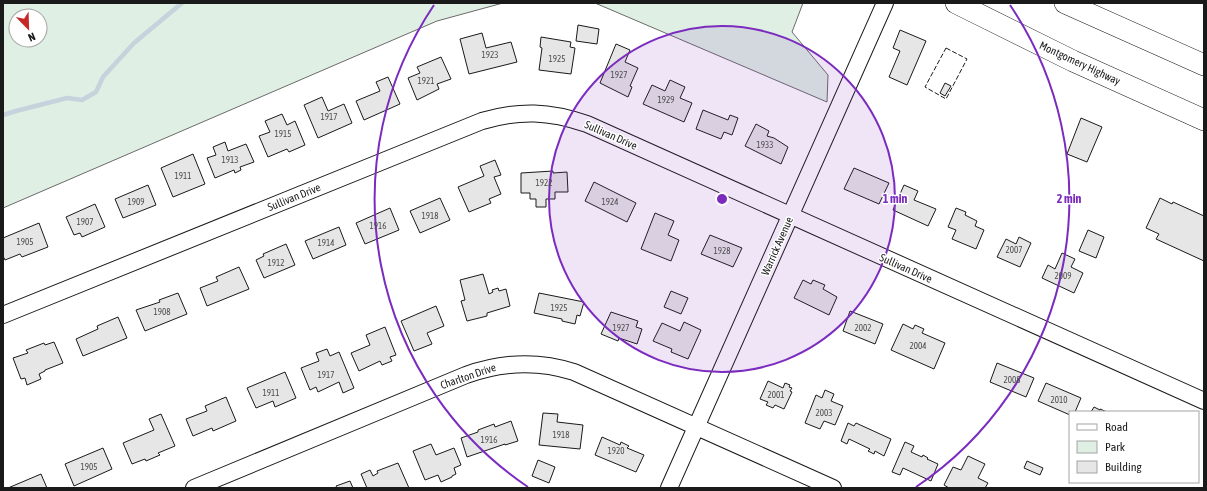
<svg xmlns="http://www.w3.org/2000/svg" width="1207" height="491" font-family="'Asap Condensed',sans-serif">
  <rect width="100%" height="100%" fill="#fff"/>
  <!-- green -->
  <path fill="#e0efe3" stroke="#6a6a6a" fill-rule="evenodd" d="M3,3H503L437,21L3,208ZM16,16H40V40H16Z
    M595,3H803L792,32L828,75L827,102Z"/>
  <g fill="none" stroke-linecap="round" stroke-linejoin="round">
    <!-- stream -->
    <path stroke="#c6d2dc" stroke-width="4.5" d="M3,115L16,111L67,98L82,100L96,92L103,77L134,43L182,3"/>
  </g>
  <!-- building -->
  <path fill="#e6e6e6" stroke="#1a1a1a" d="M578,25L599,29L597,44L576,41Z
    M900,30L926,41L907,85L889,77L900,51L893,48Z
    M482,33L486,48L511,42L517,62L469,74L460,39Z
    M541,37L571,42L570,47L575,48L571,74L539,70L542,48L540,47Z
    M616,44L630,50L625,62L638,68L630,86L632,87L628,97L600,83Z
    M441,57L451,79L437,84L439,89L417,100L408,78L420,73L417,67Z
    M388,77L400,104L364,120L356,101L380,91L376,82Z
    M670,80L685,87L680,98L692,103L684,122L643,104L652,85L665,91Z
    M945,83L951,86L945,96L940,93Z
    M322,97L328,111L344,104L352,123L318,138L304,105Z
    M703,110L728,120L730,115L738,118L732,135L724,132L721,139L696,129Z
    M282,114L287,125L295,121L305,145L289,152L287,149L268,157L259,136L270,132L265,121Z
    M1081,118L1102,127L1087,162L1067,154Z
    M756,124L769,131L767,136L774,138L788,147L781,164L745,146Z
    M225,142L228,151L246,144L254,162L240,167L241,170L235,173L234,170L215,178L207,158L216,155L213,147Z
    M193,154L205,184L173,197L161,168Z
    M495,160L501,175L494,177L501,194L489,199L491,203L469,212L458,187L484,176L480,166Z
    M854,168L889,183L879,204L844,189Z
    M553,171V173L567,172L568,192H555V199H546V207H536V199H530V193H521V173Z
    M594,182L636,203L627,222L585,201Z
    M148,185L156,205L123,218L115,199Z
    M904,185L918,191L914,200L936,209L928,226L893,210Z
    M440,198L450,220L420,233L410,211Z
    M1160,198L1172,204L1173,202L1204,216V261L1156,239L1159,234L1146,228Z
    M95,204L105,227L82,237L80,233L74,235L66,217Z
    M390,208L399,230L365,244L356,223Z
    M956,208L966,212L965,215L977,221L975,226L984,230L976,249L952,239L956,230L948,227Z
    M655,213L674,221L668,235L679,240L671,261L641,249Z
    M39,223L48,247L22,257L20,254L5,260L3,256V238Z
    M339,227L346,245L313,259L305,241Z
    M1088,230L1104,237L1096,258L1079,251Z
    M710,235L742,248L733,267L701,254Z
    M1019,237L1031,243L1020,267L997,257L1006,239L1016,244Z
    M286,244L295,265L264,278L256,260L264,256L263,254Z
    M1062,253L1075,259L1071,267L1083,273L1074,293L1042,278L1048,265L1055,269Z
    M239,267L249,289L207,306L200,288L218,281L216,277Z
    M483,274L489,294L493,292L492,290L498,288L499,291L506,289L510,306L487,313V316L467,321L461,301L465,300L460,280Z
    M803,280L811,284L813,280L825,285L823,289L837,297L829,315L794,298Z
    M671,291L688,298L681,314L664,307Z
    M178,293L187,314L145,331L136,310L160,302L159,300Z
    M539,293L584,302L580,316L577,315L575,324L562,321V319L534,313Z
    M436,306L444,326L427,333L432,344L414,351L401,321Z
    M850,311L883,324L875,344L843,331Z
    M611,312L638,321L636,327L642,329L637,344L619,338L618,341L601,334Z
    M118,317L127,338L83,356L76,339L98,329L97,326Z
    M684,322L701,330L688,359L671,352L672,349L653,341L662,323L680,331Z
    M903,324L913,329L915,325L924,329L922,333L945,343L934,369L891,350Z
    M385,327L396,355L390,357L392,361L382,365L380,361L359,371L351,353L370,345L366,335Z
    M54,342L63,363L45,370V371L39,374L41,379L27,385L25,378L21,379L13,358L28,353L26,350L44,343L45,345Z
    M327,349L330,356L339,352L354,388L343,393L339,382L318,392L316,387L310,390L301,368L319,361L316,353Z
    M997,363L1034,378L1026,397L990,382Z
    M285,372L296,398L275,407L273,401L256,408L247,388Z
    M768,381L783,388L785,383L790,385L789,387L792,388L790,391L792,392L784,409L775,405L773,408L766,405L768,402L760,399Z
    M1046,383L1081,398L1075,412H1070V415L1038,401Z
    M825,390L834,394L831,401L843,406L835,425L824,421L820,429L805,423L816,395L822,398Z
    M226,397L236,421L213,431L212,428L193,436L186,419L207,411L205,406Z
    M1094,407L1100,410V409L1107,412H1091Z
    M543,413L558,414L557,422L583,425L580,449L539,445Z
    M161,414L175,446L158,453L160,455L146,461L145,459L132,464L123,443L154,430L149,419Z
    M511,421L518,441L505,445V444L467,457L461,438L478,432V430L494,424L495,427Z
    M848,423L854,426L856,423L891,439L884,456L875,451L874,454L868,451L870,449L849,439L847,444L841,441Z
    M602,437L620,445L621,442L629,446L627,448L644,455L636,472L595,455Z
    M905,442L914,446L911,452L922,457L923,455L928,458L927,459L938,464L931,481L903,468L900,475L892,472Z
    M431,444L436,455L454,448L461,465L454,468L456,474L452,476V477L441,482L438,475L425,480L413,451Z
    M103,448L112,469L74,486L65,464Z
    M968,456L985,464L978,478L988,483L985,488H949L944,485L953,467L961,470Z
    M538,460L555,467L549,483L532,476Z
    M1027,461L1043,468L1040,475L1024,468Z
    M398,463L409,488H367L361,474L370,470L373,476L378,473L377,471Z
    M41,474L47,488H8Z
    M350,481L353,488H337L336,486Z"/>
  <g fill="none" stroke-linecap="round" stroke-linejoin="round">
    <defs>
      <path id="minor" d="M3,315L482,121C520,110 549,111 587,124L1204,401
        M194,488L466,375C502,362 537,360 574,372L833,488
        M669,488L885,3"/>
      <path id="major" d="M956,3L1073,61L1204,120
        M1065,3L1204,65"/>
    </defs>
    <!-- minor casing -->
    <use href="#minor" stroke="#1a1a1a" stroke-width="18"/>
    <!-- major casing -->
    <use href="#major" stroke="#1a1a1a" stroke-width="22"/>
    <!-- minor -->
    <use href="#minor" stroke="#fff" stroke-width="16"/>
    <!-- major -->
    <use href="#major" stroke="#fff" stroke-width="21"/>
    <!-- fence -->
    <path stroke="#1a1a1a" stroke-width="1" stroke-dasharray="5 2" stroke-linecap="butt" d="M946,48L967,59L946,99L925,87Z"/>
  </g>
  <!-- distance rings -->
  <circle cx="722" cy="199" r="173" fill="#7b2cbf" fill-opacity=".12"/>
  <g fill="none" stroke="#7b2cbf" stroke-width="2">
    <circle cx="722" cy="199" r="173"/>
    <path d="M528 487A347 347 0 0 1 434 5M1010 5A347 347 0 0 1 916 487"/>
  </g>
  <g text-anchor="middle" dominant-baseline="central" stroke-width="3" stroke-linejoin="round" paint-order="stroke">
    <!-- number labels -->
    <g font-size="9" fill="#4d4d4d">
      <text x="490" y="55">1923</text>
      <text x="557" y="59">1925</text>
      <text x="619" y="75">1927</text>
      <text x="426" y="81">1921</text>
      <text x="666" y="100">1929</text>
      <text x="329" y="117">1917</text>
      <text x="283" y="134">1915</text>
      <text x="765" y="145">1933</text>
      <text x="230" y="160">1913</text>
      <text x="183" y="176">1911</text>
      <text x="544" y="183">1922</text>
      <text x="136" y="202">1909</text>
      <text x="610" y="202">1924</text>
      <text x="430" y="216">1918</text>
      <text x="85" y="222">1907</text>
      <text x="378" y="226">1916</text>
      <text x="25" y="242">1905</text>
      <text x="326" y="243">1914</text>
      <text x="1014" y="250">2007</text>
      <text x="722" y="251">1928</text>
      <text x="276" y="263">1912</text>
      <text x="1063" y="276">2009</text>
      <text x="559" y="308">1925</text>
      <text x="162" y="312">1908</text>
      <text x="621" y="328">1927</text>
      <text x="863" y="328">2002</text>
      <text x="918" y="346">2004</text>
      <text x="326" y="375">1917</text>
      <text x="1012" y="380">2008</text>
      <text x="271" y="393">1911</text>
      <text x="776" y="395">2001</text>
      <text x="1059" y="400">2010</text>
      <text x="824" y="413">2003</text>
      <text x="561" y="435">1918</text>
      <text x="489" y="440">1916</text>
      <text x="616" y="451">1920</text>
      <text x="89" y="467">1905</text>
    </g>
    <!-- street labels -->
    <g font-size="11" fill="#1a1a1a" stroke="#fff">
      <text transform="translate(1080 63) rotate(25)">Montgomery Highway</text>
      <text transform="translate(611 135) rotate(24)">Sullivan Drive</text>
      <text transform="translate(294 197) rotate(-22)">Sullivan Drive</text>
      <text transform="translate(777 246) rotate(-66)">Warrick Avenue</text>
      <text transform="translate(906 268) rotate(24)">Sullivan Drive</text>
      <text transform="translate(468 376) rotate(-19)">Charlton Drive</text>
    </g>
  </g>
  <circle cx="722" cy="199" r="6" fill="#7b2cbf" stroke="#fff" stroke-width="2"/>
  <g font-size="12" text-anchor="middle" font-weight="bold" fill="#7b2cbf" stroke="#fff" stroke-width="3" stroke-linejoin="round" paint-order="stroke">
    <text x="895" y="203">1 min</text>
    <text x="1069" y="203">2 min</text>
  </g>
  <!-- border -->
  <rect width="1207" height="491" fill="none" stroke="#1a1a1a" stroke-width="8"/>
  <!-- legend -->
  <rect x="1069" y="411" width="130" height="72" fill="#ffffff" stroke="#a3a3a3"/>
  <rect x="1077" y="424" width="20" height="6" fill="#ffffff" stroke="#a3a3a3"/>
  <text x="1105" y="431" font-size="12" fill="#1a1a1a">Road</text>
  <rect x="1077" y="441" width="20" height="12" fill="#e0efe3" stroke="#a3a3a3"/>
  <text x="1105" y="451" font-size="12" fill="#1a1a1a">Park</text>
  <rect x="1077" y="461" width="20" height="12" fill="#e6e6e6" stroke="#a3a3a3"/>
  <text x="1105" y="471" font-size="12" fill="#1a1a1a">Building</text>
  <!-- north arrow -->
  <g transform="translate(28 28) rotate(157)"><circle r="19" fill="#ffffff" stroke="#a3a3a3"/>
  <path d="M0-3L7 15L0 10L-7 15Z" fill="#c62828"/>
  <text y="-6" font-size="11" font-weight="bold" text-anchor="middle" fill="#1a1a1a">N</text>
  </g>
</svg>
